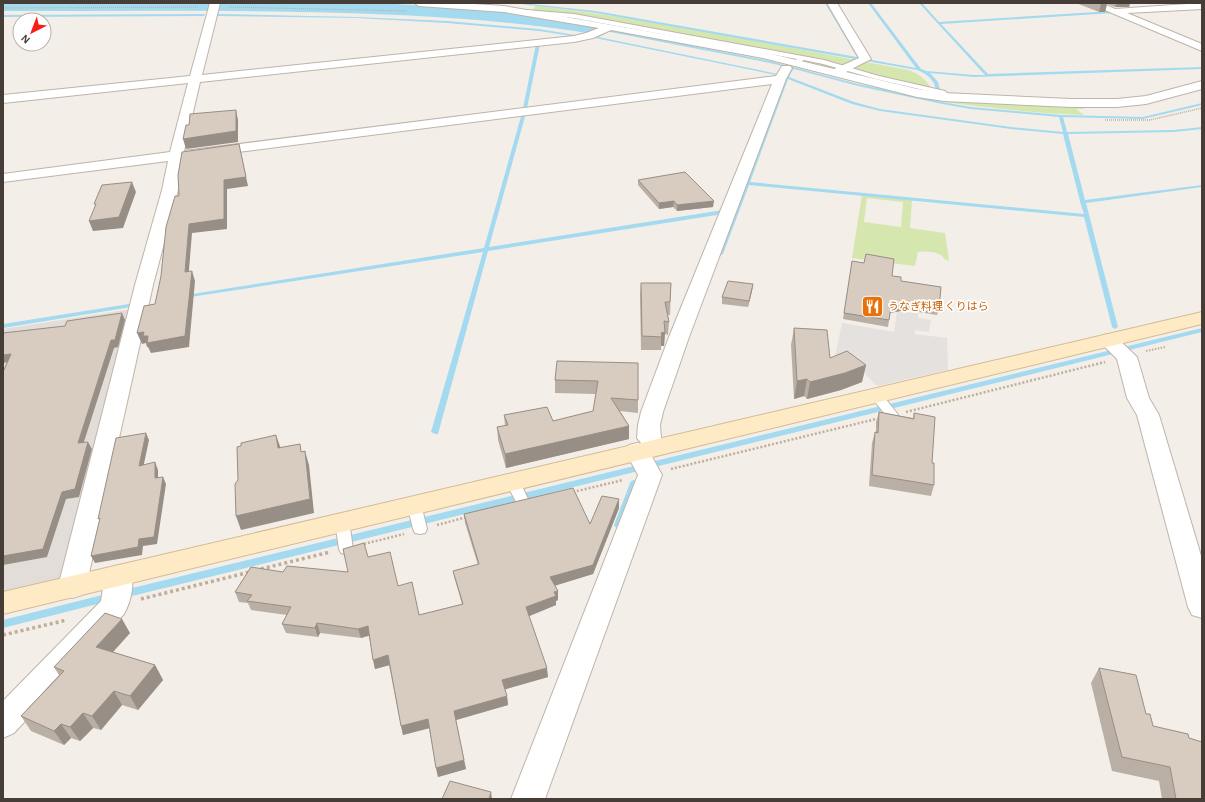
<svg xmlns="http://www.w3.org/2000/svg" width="1205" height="802" font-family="'Alegreya Sans','Noto Sans JP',sans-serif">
  <rect width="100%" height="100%" fill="#f3eee7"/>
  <!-- industrial -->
  <path fill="#e2ddd8" d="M132,309L62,578L3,592V329Z"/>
  <!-- green -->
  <path fill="#d5e7af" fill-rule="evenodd" d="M536,6C662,20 784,47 908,70C919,74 925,78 931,88L922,86L914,90L848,73L808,61L532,10Z
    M938,99L1081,107L1085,109H1076L1084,115C1035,113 986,108 938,101Z
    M862,195L912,200L910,228L945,233L949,261C944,260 944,258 941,255C934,251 925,251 918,252L915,266L852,258ZM867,198L903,202L901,227L864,222Z"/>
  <!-- parking -->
  <path fill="#e4e1df" d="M897,312L918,313V318L931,320L929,332L915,330V334L947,338L948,370L877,386L857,366L834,361L842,323L894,332Z"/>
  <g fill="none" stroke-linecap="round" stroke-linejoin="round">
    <!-- stream -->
    <path fill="#a3daf0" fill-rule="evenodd" d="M512,3H521L596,11L857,57L825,3H827L861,58L916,68L868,3H871L921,69L926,71L974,75H985L919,3H922L939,22L1112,11L1113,13L941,24L988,74L1202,67V69L974,77L930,73L938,82L940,90L938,91L936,90C934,79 927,74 917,70L596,13Z
      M205,14L204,16L3,17V15Z
      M218,14L356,17L447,21L539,29L587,37L585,38L539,31L447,23L356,18L217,16Z
      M601,28L770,61L858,84L942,102L971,107L1061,115L1143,117L1202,103V105L1143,119L1063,117L1067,132L1174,130L1202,127V129L1174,132L1068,134L1085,200L1202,185V187L1086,203L1118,327L1115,329L1112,327L1084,217L749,185L723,254L720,256L718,255L717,254L788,70L790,68L770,63L600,30ZM794,69L858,86L942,104L971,109L1059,117L1063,132L1011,127L880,109L854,102L789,77L792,71ZM788,79L852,104L880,111L1011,129L1063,134L1080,201V202L1084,214L750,182Z
      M604,32L605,34L598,37L778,74L776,75L595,38L580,41L578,40L591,37Z
      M538,43L540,44L526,113L489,247L723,210L726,212L723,214L488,251L438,434H435L431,432L483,252L184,298V296L186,295L484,248L522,113L536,44Z
      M129,304L131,305L132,306L131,307L3,328V324Z
      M1202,328V332L124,598L121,596L120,594L121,592L124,590Z
      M634,480L637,481L638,483L622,525L621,527L618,528L615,527L614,525L630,483L631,481Z
      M110,593L113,594L114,597L113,600L3,628V620Z"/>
    <!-- river -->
    <path fill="#a3daf0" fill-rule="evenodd" d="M3,3H377L488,9L599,23L606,25L608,29L606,33L599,35C499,18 400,14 299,12C200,10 102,11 3,11Z"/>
    <defs>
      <path id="lane" d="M526,10L574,14L824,60L879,76L945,91L951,97L946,98L941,94L876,79L823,64L804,60L796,64L793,62L797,59L574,18L528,13Z
        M876,391L880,392L896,412L898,415L896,418H888L872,398L870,395L872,392Z
        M513,477L518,479L520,482L530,503L528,506L523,508L518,506L506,482L508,479Z
        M414,499L419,501L421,504L427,529L425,533L420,534L415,533L413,529L407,504L409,501Z
        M342,516L347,517L349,521L353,549L351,553L346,554L341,553L339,549L335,521L337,517Z"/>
      <path id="street" d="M210,3H220L202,75L574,36L586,33L599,28L504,12L419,6L414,3H459L504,6L763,52L834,69L859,58L827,3H837L871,59L846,72L917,89L944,93L1071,99H1117L1146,96L1202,81V89L1146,104L1117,107H1071L944,101L917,97L763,58L611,30L593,38L574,42L200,82L184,151L776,76L782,66H790L792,68L786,79L689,337L663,412L660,425L661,438L667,447L663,452L655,455L650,453L662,475L545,799H511L638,475L625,451L629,445L637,443L642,444L637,438L638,425L641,412L669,337L772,84L183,159L178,190L153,285L86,587L82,595L72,598L62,595L58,587L135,285L162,190L168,161L3,182V174L170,152L188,83L3,103V95L190,76Z
        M1088,3H1101L1115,9L1202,3V9L1127,13L1202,44V51Z
        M1108,334L1115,336L1137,357L1149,398L1159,415L1202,559V618L1192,615L1188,607L1137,415L1127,398L1117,359L1098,340L1101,336Z
        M119,565L129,568C136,581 131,602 124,614L14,733L3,738V701L101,601L105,576L109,568Z"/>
      <path id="secondary" d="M1202,312V324L3,614V592Z"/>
    </defs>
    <!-- lane casing -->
    <use href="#lane" stroke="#bfb4a9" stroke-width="2"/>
    <!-- street casing -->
    <use href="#street" stroke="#bfb4a9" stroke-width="2"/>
    <!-- secondary casing -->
    <use href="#secondary" stroke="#d3bc97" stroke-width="2"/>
    <!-- path-far4 -->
    <path stroke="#c0ae9a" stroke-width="1" stroke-dasharray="1 1" stroke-linecap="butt" d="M229,7L406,11
      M3,8L198,7"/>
    <!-- path-far3 -->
    <path stroke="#c0ae9a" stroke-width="1.5" stroke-dasharray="1 1" stroke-linecap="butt" d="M1105,120H1150L1202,108"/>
    <!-- path-far2 -->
    <path stroke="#c0ae9a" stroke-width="2" stroke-dasharray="1.5 1.5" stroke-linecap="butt" d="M1146,351L1165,347"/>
    <!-- path-far1 -->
    <path stroke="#c0ae9a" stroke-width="2.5" stroke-dasharray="2 2" stroke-linecap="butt" d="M906,412L1105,362
      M671,469L876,419
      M573,492L623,480
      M437,525L467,517
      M364,544L404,534"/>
    <!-- path -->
    <path stroke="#c0ae9a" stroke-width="3.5" stroke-dasharray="3 3" stroke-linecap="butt" d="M261,569L330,552
      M141,599L250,572
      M3,635L67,620"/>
    <!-- lane -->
    <use href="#lane" fill="#fff" fill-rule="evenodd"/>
    <!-- street -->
    <use href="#street" fill="#fff" fill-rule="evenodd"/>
    <!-- secondary -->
    <use href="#secondary" fill="#feeac5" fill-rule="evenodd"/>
  </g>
  <!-- wall -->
  <path fill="#baafa4" d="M1076,3H1130L1129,7H1115L1107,4L1105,12H1099Z
    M638,180L713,207L677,211L673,207L659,209L638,185Z
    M852,261L892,276L901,281L939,309L937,315L906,310L890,313L888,327L843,319Z
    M641,283H671L670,315H668L669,322L668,335L665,334L664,346H661V350H641L640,295Z
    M753,284L752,291L748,307L722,304V297Z
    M794,328L830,358L866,365L862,382L841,390L807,399L804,396L794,399L791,345Z
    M557,361L638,400V413L620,411L629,426V439L506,468L498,440L497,427L505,426L504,415L553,421L593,411L596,394L555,393V380Z
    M879,412L913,418L914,413L932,463L934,485L931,496L869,486L872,443L875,432H876V422Z
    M619,508L593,574L555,585L558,591V600L556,601V605L529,616L548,677L505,689L507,696L508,705L456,720L466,769L438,777L429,728L403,735L389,665L375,669L369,636L361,638L320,633L318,637L286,633L282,624L287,615L251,610L248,603L239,602L235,592L283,572H348L368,557L398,586L419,615L462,604L455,580L453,571L478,565L465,523L464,514L590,524Z
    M130,633L113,652L155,665L163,680L138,710L122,705L101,730L93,728L80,741L71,738L64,745L31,731L21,716L59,675L54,667Z
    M1099,668L1146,714L1153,726L1189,738L1202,799H1162L1159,781L1112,771L1091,683Z"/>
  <!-- shaded-wall -->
  <path fill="#978e86" d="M1117,3H1130L1129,7H1115Z
    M1101,4H1107L1105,12H1099Z
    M236,110L238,120V142L186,149L183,139Z
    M239,144L248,186L227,189V229L192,233L188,282L185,272L189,224L224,180Z
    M132,182L136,192L123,228L93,231L89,221Z
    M674,201L673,207L659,209V203Z
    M714,201L713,207L677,211V205Z
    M192,271L195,281L189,347L151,353L148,347H147L146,343L142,344L137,333Z
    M753,284L752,291L748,307L749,301Z
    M907,303L906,310L889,313L891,307Z
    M122,313L125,320L118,347L114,348L81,451L78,443L111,340Z
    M665,332L664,346H661V333Z
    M11,354L15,361L3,363V355Z
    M866,365L862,382L841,390L807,399L810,382Z
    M807,379L804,396L794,399L797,381Z
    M629,426V439L506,468L505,454Z
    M146,433L149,440L142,473L139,466Z
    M276,435L281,449L278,448Z
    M88,442L92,449L79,497L66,499L47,557L3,565V556L62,492Z
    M305,451L309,465L314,513L241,530L236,516Z
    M155,462L158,470V486L155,478Z
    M163,477L166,484L157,544L143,546L142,555L95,563L91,556L139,539Z
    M619,499V508L593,574L551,587L550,577Z
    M558,591V600L556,601V605L527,617L526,607Z
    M122,619L130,633L104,662L96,647Z
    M317,623L320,633L318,637L315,628Z
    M368,626L370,635L361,638L358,629Z
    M388,655L390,665L375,669L373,660Z
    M155,665L163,680L138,710L130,696Z
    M547,668L548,677L503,690L502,680Z
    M114,691L122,705L101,730L92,716Z
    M507,696L508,705L456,720L454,711Z
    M83,713L93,728L80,741L70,727Z
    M428,719L430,728L403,735L401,726Z
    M61,724L71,738L64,745L54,731Z
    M464,760L466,769L438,777L436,768Z
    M491,792L492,799H489Z"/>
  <!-- building -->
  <path fill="#d8cbbf" stroke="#978e86" d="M1098,3H1106L1107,4H1101Z
    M236,110V131L183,139L186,125H189L190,114Z
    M239,144L246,177L224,180V219L189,224L185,272L192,271L185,336L147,343L148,336H143L144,332L137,333L144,306L155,304L161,276L166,227L175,196H179L178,175L182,152Z
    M685,172L714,201L677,205L674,201L659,203L638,180Z
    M132,182L119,217L89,221L96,204H94L102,185Z
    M866,254L894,259L892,276L901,277V281L941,287L939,309L907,303L891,307L889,320L844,313L852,261L864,263Z
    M728,281L753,284L749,301L722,297Z
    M641,283H671L670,302H665L669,322L664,321L665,332L661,333L662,337L642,336Z
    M122,313L115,340H111L78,443L88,442L75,489L62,492L43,549L3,556V372L11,354L3,355V333L65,326L67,321Z
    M794,328L827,330L830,358L847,351L866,365L845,373L810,382L807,379L797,381Z
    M557,361L638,363V400L611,398L629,426L505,454L497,427L508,425L504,415L547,407L553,421L593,411L598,381L555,380Z
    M879,412L914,419V413L935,417L932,463H934V485L872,475L875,432L878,433Z
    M146,433L139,466L155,462V478L163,477L154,537L139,539L138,547L91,556L100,518L98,519L116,438Z
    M276,435L278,448L300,444L301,452L305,451L310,499L236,516L235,484L238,480L237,447L241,446V443Z
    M573,488L590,524L602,496L619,499L593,565L550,577L558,591L554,592L556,596L526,607L547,668L502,680L507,696L454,711L464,760L436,768L428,719L401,726L388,655L373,660L368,626L358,629L317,623L315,628L282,624L291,607L247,601L252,595L235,592L251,567L283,572L287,566L348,572L343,549L364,543L368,557L390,552L398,586L412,582L419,615L463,604L453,571L479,564L464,514Z
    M105,613L122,619L96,647L155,665L130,696L114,691L92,716L83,713L70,727L61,724L54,731L21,716L64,671L54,667Z
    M1099,668L1136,675L1146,714H1150L1153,726L1188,734L1189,738L1202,742V799H1176L1170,767L1122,757Z
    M450,781L491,792L489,799H442Z"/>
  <!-- icons -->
  <defs>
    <symbol id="restaurant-square" viewBox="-11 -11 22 22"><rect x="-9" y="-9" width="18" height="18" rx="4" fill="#e8710a" stroke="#fff"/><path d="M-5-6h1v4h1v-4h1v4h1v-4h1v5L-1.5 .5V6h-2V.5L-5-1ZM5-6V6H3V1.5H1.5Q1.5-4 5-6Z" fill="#fff"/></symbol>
  </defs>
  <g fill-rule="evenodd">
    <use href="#restaurant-square" x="860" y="294" width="25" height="25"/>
  </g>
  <g text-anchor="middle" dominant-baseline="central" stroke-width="3.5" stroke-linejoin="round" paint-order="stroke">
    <!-- food labels -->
    <g font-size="11" fill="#c56008" stroke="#fff" text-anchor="start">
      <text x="888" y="306">うなぎ料理 くりはら</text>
    </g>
  </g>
  <!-- border -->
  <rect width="1205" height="802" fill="none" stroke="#463e36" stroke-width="8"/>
  <!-- north arrow -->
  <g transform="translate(32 32) rotate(222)"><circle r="19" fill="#ffffff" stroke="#b5b2af"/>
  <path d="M0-3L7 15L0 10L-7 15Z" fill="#f91f18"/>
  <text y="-6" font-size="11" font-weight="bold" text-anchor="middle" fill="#463e36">N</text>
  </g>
</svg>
